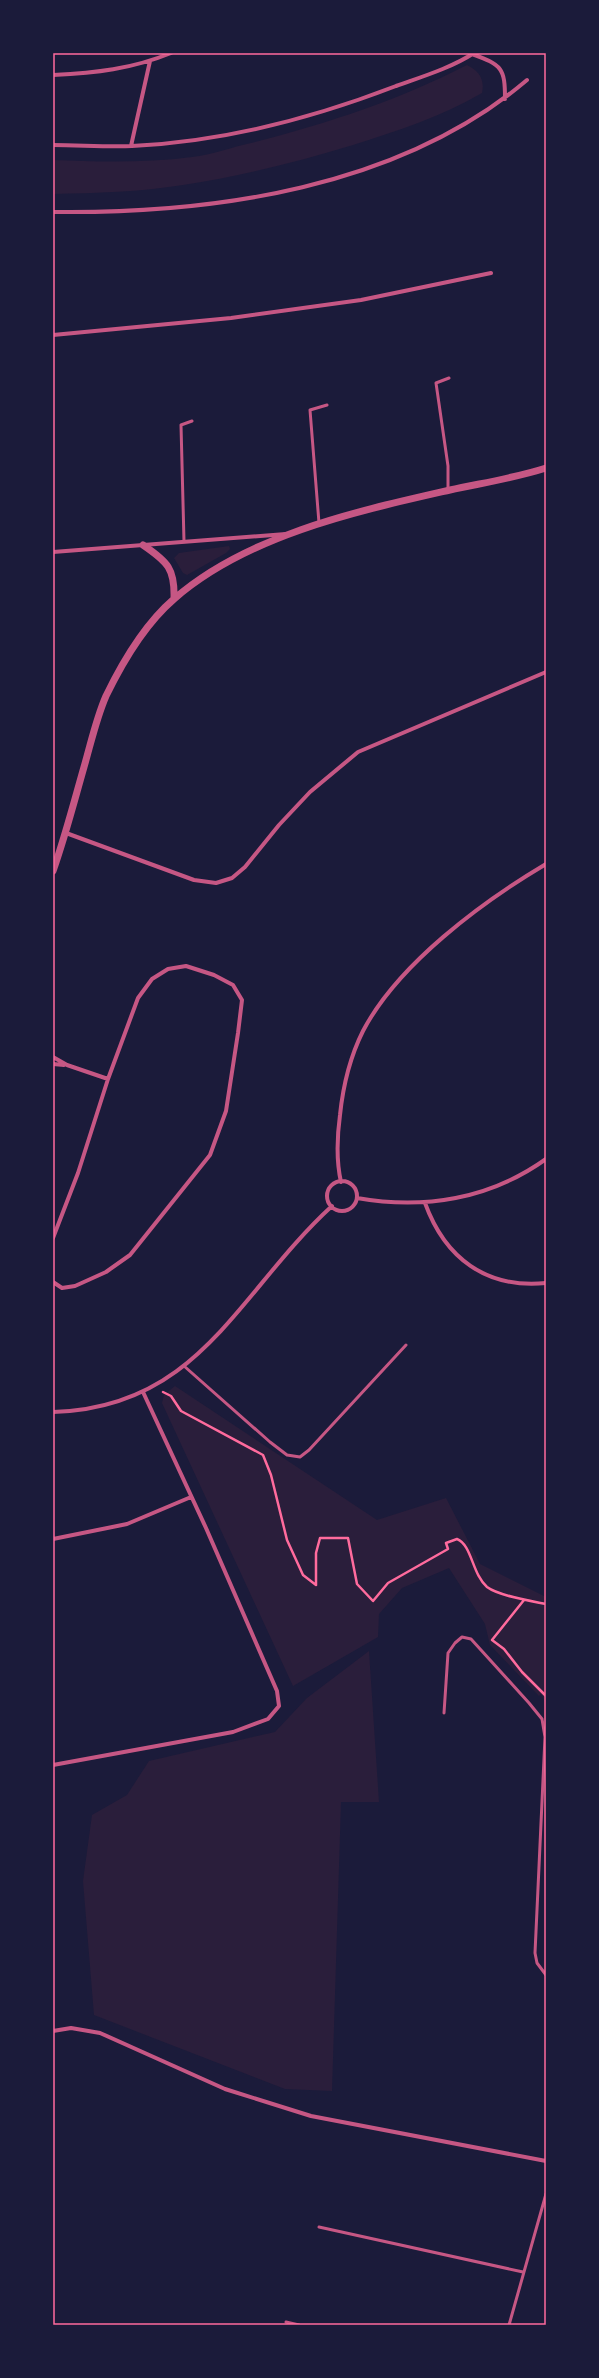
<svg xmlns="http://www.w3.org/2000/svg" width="599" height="2378" font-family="Poppins,sans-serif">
  <rect width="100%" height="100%" fill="#1b1b3a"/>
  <!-- green -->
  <path fill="#2a1e3b" d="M467,65C479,71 485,79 482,93C441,117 397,131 353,145C297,162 241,176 183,185C140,192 96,193 53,194V160C99,162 147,163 192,157C212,155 232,147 251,143C326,124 399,100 467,65Z
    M229,546L230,549L226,553L187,575L183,573L174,558L179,553Z
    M175,1386L377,1520L446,1498L480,1564L546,1597V1704L541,1694L539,1696L490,1645L485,1624L449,1568L402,1588L379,1614L378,1637L293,1686L162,1403L164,1395Z
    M369,1651L379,1802H341L332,2091L285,2089L94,2015L83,1881L92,1815L127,1795L149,1761L275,1732L307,1698Z"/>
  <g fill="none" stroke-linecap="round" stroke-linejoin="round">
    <!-- path -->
    <path stroke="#ff6b9d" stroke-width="2.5" d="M163,1392L171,1396L181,1411L263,1455L271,1475L287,1540L303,1575L316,1585
      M316,1585V1553L320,1538H348L357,1584L373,1601L388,1583L448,1549L446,1543L457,1539C472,1545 472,1574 487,1587C499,1596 531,1601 546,1604
      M524,1600L492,1640L504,1649L522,1672L546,1696"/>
    <!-- service -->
    <path stroke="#c65784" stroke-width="3" d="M448,490V466L436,383L449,378
      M319,523L310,410L327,405
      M184,541L181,425L192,421
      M184,1366L270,1442L287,1455L300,1457L309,1450L406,1345
      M444,1713L448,1653L455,1643L462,1637L471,1639L529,1703L542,1719L545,1737L535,1953L537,1963L546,1975
      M319,2227L523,2272
      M286,2322L299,2325
      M509,2325L546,2194"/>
    <!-- minor -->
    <path stroke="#c65784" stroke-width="4" d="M472,54C502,65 505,68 505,99
      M53,75C95,73 132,69 171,53
      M53,145C79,145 106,147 132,146C221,142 313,118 396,86C421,77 451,68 474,53
      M131,146L150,61
      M53,212C214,214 399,188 527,80
      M53,335L231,318L361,300L491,273
      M53,552L286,534
      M66,833L194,880L216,883L232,878L245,867L279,825L310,792L358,752L546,672
      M53,1057L67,1065L108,1079
      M53,1064L64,1065
      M327 1196a15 15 0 1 1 30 0a15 15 0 1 1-30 0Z
      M341,1182C336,1160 337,1137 340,1115C343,1086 350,1057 363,1031C398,964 482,902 546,864
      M357,1198C424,1210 490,1199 546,1159
      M425,1203C445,1258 486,1289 546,1283
      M53,1238L78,1173L108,1079L138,998L152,979L168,969L186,966L214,975L233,985L242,1000L238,1033L226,1111L210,1155L130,1255L106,1272L75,1286L62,1288L53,1282
      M53,1412C200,1408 238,1292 332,1206
      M53,1539L127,1524L191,1497
      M53,1765L233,1732L268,1719L279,1706L277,1691L206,1528L143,1392
      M53,2031L71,2028L100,2033L225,2089L311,2116L546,2161"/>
    <!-- tertiary -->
    <path stroke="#c65784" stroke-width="7" d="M143,545C168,562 175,569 174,599
      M53,871C65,837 74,802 84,767C91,743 96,719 106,696C122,663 146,623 174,599C247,535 358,511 450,490C482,483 515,478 546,468"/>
  </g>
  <!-- border -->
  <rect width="599" height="2378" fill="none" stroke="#1b1b3a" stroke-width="108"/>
  <rect x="54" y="54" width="491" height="2270" fill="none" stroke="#ff6b9d" stroke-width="1.5"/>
</svg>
